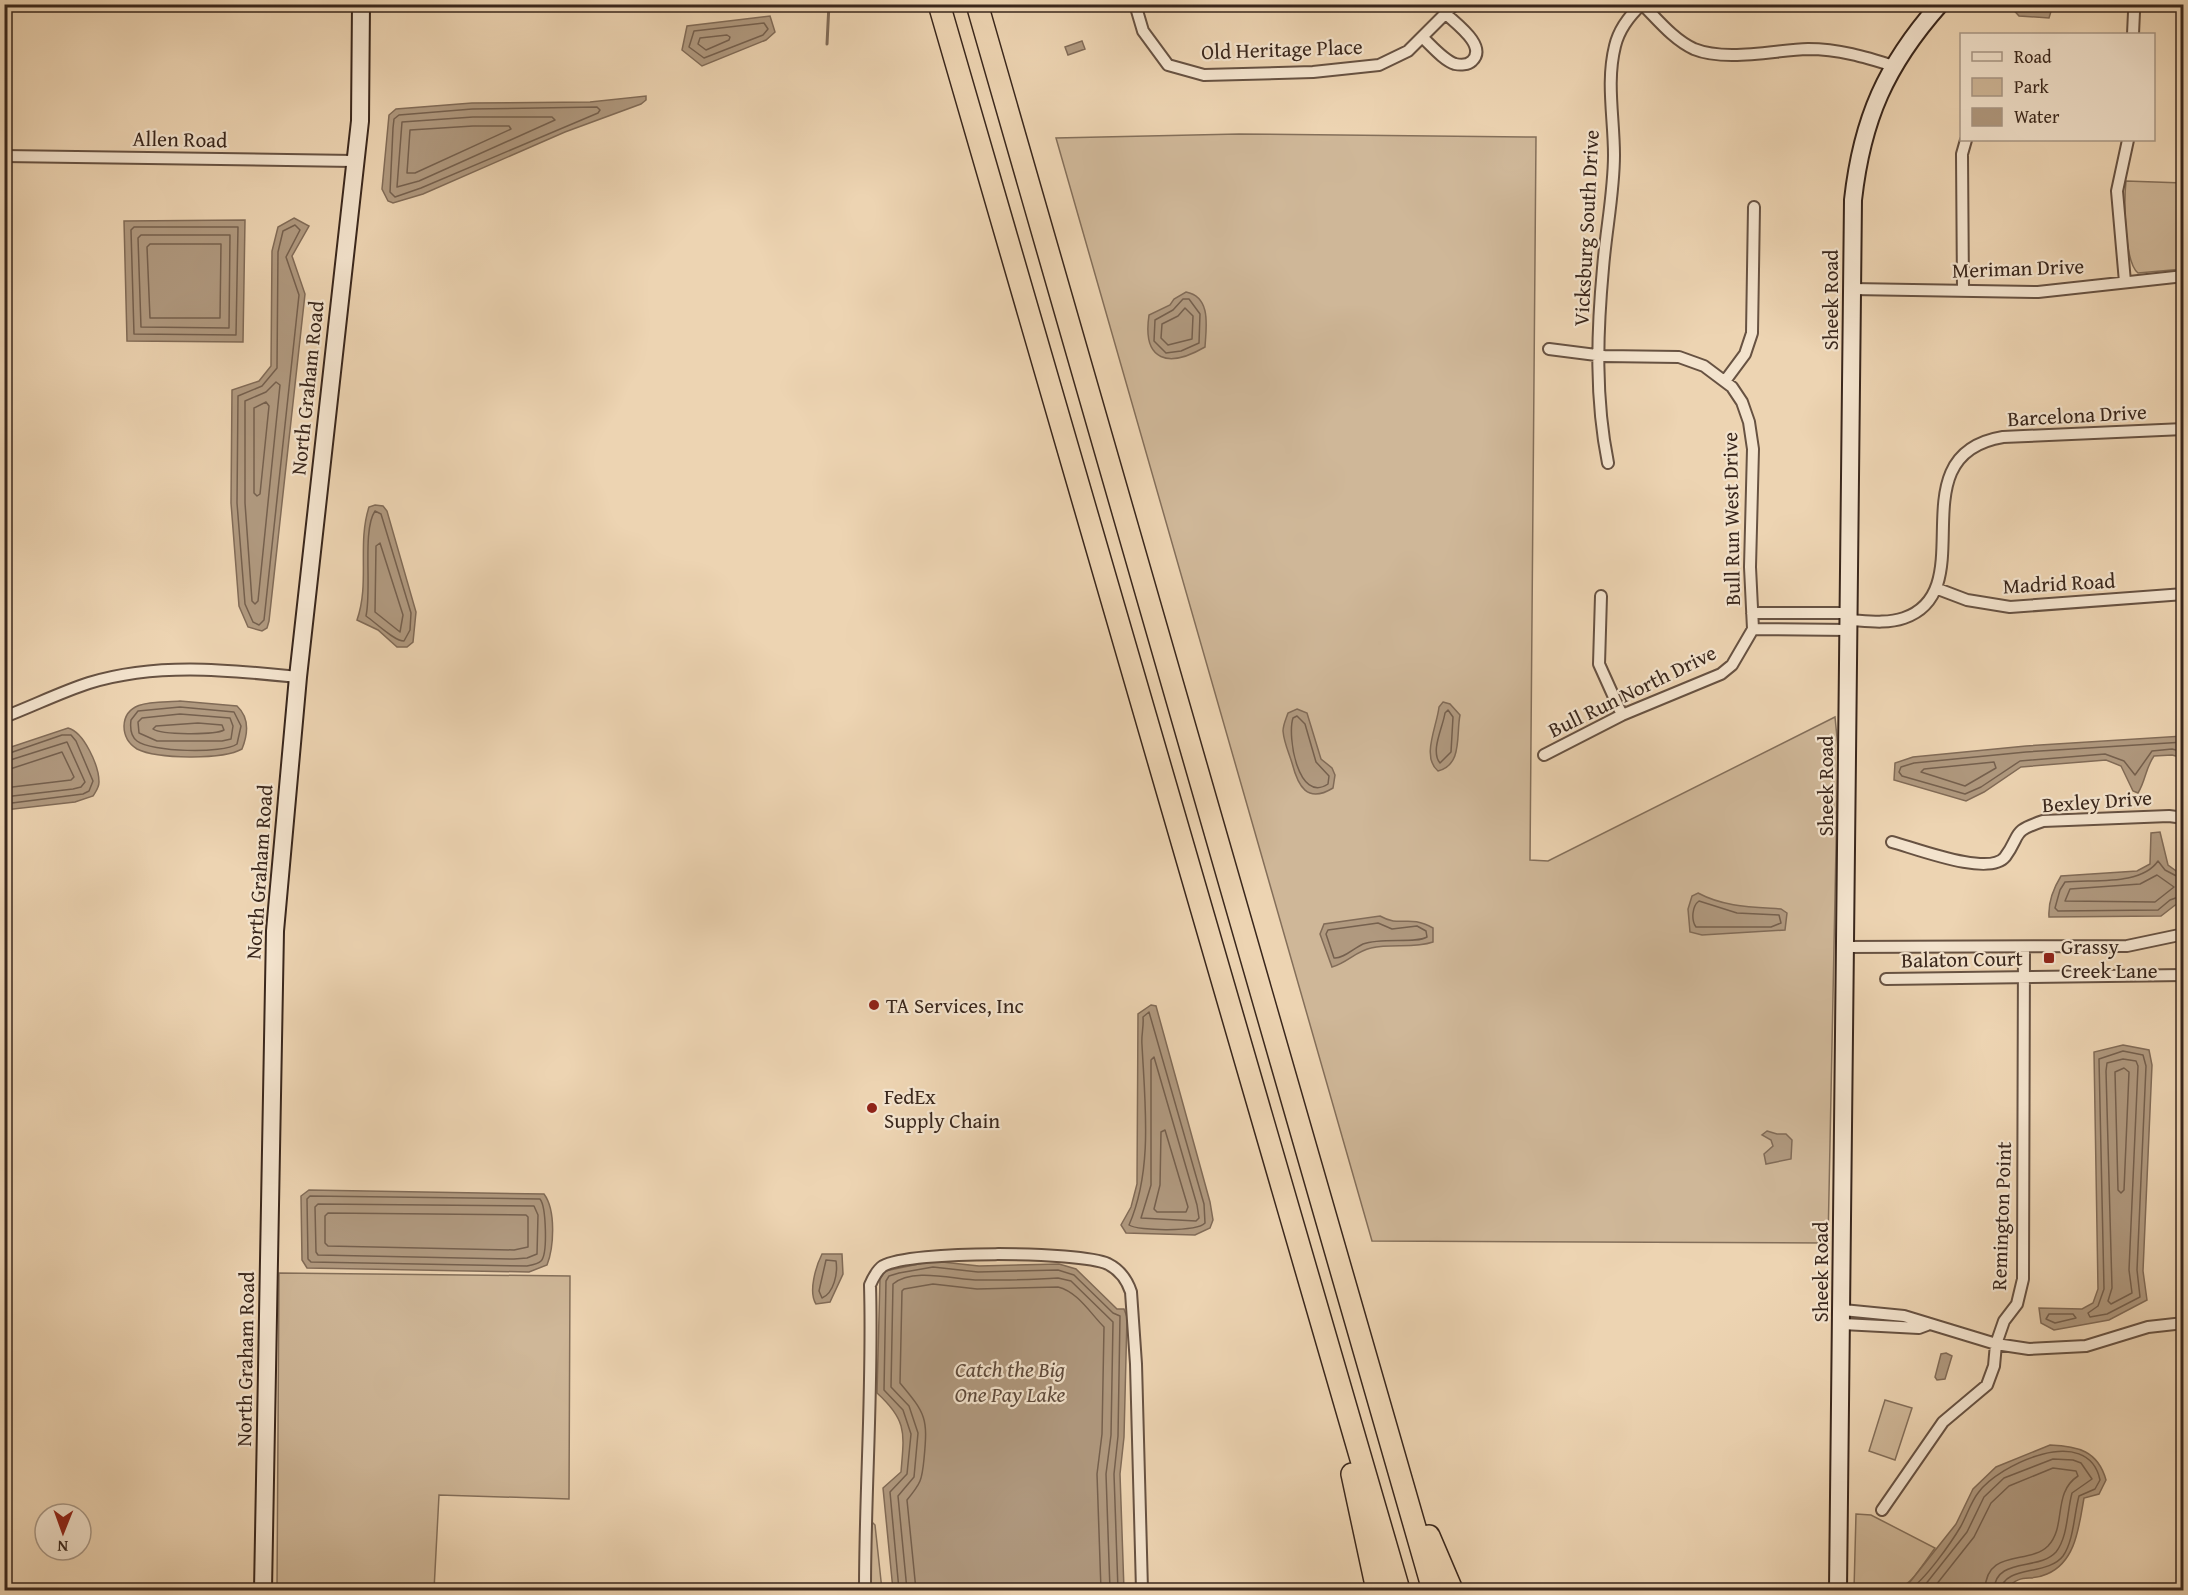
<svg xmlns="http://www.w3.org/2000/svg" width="2188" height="1595" font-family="'Gentium Book Plus',serif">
  <rect width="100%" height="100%" fill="#edd4b2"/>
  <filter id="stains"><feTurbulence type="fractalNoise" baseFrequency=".00333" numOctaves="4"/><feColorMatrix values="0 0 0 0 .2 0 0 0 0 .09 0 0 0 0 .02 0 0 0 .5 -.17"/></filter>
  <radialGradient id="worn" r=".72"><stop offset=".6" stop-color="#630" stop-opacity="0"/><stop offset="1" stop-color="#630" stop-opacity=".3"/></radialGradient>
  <!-- green -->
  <path fill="#cfb798" stroke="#846f5a" stroke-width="1.5" d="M1239,134L1536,137L1530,860L1548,861L1835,717L1838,748L1828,1243L1372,1241L1056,138Z
    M2126,181L2183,183V269L2138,273C2124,262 2124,199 2126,181Z
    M279,1273L570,1276L569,1499L439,1495L434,1590H277Z
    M1885,1400L1912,1408L1895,1460L1869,1451Z
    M1856,1514L1871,1515L1935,1548C1903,1593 1909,1590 1854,1590Z
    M872,1522L875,1525L882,1590H868Z"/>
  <!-- water -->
  <path fill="#b0997f" stroke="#816b57" stroke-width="1.5" d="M2009,5H2053L2049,18L2019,16Z
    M770,16L775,32L766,40L702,66L682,50L687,26Z
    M1082,41L1085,49L1068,55L1065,47Z
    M646,96V100L641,104L565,132L423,194L393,203L388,201L382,189L389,115L396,109L472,103L590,102Z
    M294,218L309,226L292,256L305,294L269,621L267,628L262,631L248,627L239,606L231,503L232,390L259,381L271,366L272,251L278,227Z
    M245,220L243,342L127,341L124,221Z
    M1186,292C1212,297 1206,328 1205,347C1169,368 1142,362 1149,315L1170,305L1174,299Z
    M375,505L383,506L387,511L416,612L413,642L407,647H397L378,630L357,620C370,583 357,544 369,507Z
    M180,701L237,706C250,718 248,734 242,749C223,760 157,759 137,749C129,744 124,736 124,726C125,698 159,703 180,701Z
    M1443,702L1450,704L1460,715C1456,734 1463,765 1438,771C1421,757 1437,726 1439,707Z
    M1297,709L1307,713L1321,759L1332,768L1335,775L1333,788C1307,804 1298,786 1292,763C1289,753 1284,743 1283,731C1283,725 1286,719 1288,713Z
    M68,728C84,732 99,766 99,782C99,788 96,791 93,796L75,802L5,810V749Z
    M2183,736V758L2172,755L2154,756C2145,769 2146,780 2138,793L2133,791L2121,766L2106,760L2021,767L1984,792L1966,801L1894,780L1895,763L1913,757L2026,746Z
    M2160,832L2168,865L2183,876V899L2161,916L2049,917C2048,902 2053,889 2061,876L2137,871L2150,864L2151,833Z
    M1698,893C1724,907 1752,907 1781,909L1787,913L1785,930L1702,935L1690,932L1688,909L1692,896Z
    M1380,916C1401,928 1408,914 1433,928V942C1413,949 1393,943 1371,948C1356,951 1347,963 1332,967L1320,934L1324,924Z
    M1151,1005L1156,1006L1210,1202L1213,1220L1210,1228L1195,1235L1126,1233L1121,1225L1131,1207L1137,1184L1138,1014Z
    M2123,1045L2149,1050L2152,1065L2143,1271L2147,1300L2109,1320L2054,1330L2041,1323L2039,1308L2082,1309L2093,1303L2098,1289L2094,1052Z
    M1767,1131L1777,1134H1786L1792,1140L1791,1159L1766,1164L1764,1154L1773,1146L1771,1140L1762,1135Z
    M309,1190L544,1194C556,1210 554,1247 547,1265L529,1272L307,1268L302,1260L301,1196Z
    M822,1254H842L843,1274L830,1302L816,1304C808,1292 816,1266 822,1254Z
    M933,1261L979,1266L1059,1264L1076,1269L1117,1309H1124L1127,1317L1124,1437L1120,1474L1124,1590H893L883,1488L901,1472C904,1434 908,1421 877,1393L880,1279L885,1271Z
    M1946,1353L1952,1356L1945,1379L1937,1380L1935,1377L1941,1354Z
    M2050,1445C2078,1446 2098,1451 2106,1480L2099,1494L2084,1498C2079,1526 2076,1562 2047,1574C2028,1583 2023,1571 2005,1590H1899L1910,1582L1956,1524L1973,1489L1996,1467Z"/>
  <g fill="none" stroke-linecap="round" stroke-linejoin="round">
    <!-- shore -->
    <path stroke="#75604e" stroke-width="1.5" d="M764,23L768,29L763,35L704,58L689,47L694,31Z
      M727,35L730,37L729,40L706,50L698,44L700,38Z
      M597,107L600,110L598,113L421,188L395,197L390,192L393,128L394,119L399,115L472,109Z
      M473,117H552L555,120L419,181L397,187L402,122Z
      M473,126H509L511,129L415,173H407L410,130Z
      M295,225L300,230L286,257L299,295L264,620L259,625L253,622L245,604L237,503L238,396L262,386L277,368L278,252L283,231Z
      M134,227H238L236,335L134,334L131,230Z
      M141,235H230L229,328L141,327L138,238Z
      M150,244H221L220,318H150L147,247Z
      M1183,299H1189L1200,314L1199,343L1181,351L1166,353L1154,341L1155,320L1173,310Z
      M1185,308L1193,316L1192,339L1168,345L1161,338L1162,324L1178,316Z
      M276,382L280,385L258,601L255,604L252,601L245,503V401L266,392Z
      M266,402L269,406L260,494L257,496L254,493V408Z
      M375,511L381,514L411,613L410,630L404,641C394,641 375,622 366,616C372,589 362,530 375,511Z
      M380,543L403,615L400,632L375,612L376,546Z
      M180,707L234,712L241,726L237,744C223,754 151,752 137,741C130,736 130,728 131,720L138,711Z
      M1448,710L1453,717L1451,752L1440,763C1430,751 1443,727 1445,713Z
      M180,714L230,718L233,726L231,739L222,741H157L139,733L138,722L142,718Z
      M1297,716L1305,724L1316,762L1329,776L1328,784C1298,804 1287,736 1293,718Z
      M198,723L222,725L224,730C215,735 161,735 153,729L156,726Z
      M2184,742L2026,752L1914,763L1901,767L1899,772L1902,776L1965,794L1981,787L2020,761L2105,754L2124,761L2135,775L2152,751L2172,749L2184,752
      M4,755L62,735H71L76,741L93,781L89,791L83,794L4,804
      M4,762L67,742L85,782L81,787L73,789L4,797
      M1994,762L1996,768L1965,786L1921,772L1924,769Z
      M4,771L62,752L74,777L71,780L4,788
      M2157,875L2174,887L2155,902L2065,901L2070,889L2140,884Z
      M2184,880L2165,870L2158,861C2141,886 2093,879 2065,882L2060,890L2055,908L2058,911L2158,910L2170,900L2184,895
      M1699,901L1737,913L1779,915L1781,923L1771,927H1696C1691,920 1692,906 1699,901Z
      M1378,923L1392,929L1417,926L1426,931L1427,937C1416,944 1382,937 1363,944C1354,948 1343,959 1334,958L1326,934L1328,930Z
      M1149,1012L1204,1204L1205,1223C1197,1232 1138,1231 1129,1225C1153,1170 1145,1104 1142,1045C1141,1035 1144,1027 1143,1017Z
      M2123,1051L2143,1055L2146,1066L2137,1270L2140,1297L2107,1314L2090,1317L2088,1313L2098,1306L2104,1289L2099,1059Z
      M1154,1057L1197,1205L1199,1218L1196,1221L1141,1218L1151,1185V1060Z
      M2123,1059L2136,1061L2138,1066L2129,1270L2132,1293L2111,1304L2108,1301L2112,1288L2106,1071L2107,1063Z
      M2124,1068L2129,1072L2124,1190L2121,1193L2118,1190L2115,1072Z
      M1165,1130L1188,1207L1186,1212H1157L1154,1209L1160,1185L1161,1132Z
      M310,1196L540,1199C546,1206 548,1254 541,1261C538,1264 532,1265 527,1266L311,1262L308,1259L307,1199Z
      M318,1204L534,1206L538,1215L537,1254L527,1258L514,1259L318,1255L316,1252L315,1207Z
      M328,1213L526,1215L528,1217V1247L514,1250L328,1246L325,1243V1216Z
      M826,1260L836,1261C838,1273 834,1293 822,1298L819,1291Z
      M2049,1314H2073L2076,1318L2055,1323L2046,1319Z
      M899,1590L890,1492L907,1474L911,1434L903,1410L884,1390L886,1281L889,1276L899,1273L933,1267L978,1272L1058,1270L1074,1275L1113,1313L1120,1316L1118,1436L1114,1474L1118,1590
      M907,1590L898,1496L914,1477L918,1433L909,1406L891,1387L893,1284C913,1267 956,1280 979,1280C1006,1280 1032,1280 1058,1278L1071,1281L1113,1322L1111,1435L1106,1474L1110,1590
      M916,1590L907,1500C921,1483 922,1480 924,1459C928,1418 926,1414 900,1383L902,1291L904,1289L933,1284L977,1289L1058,1287C1078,1292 1090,1313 1104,1327L1102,1434L1097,1474L1101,1590
      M1909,1590C1925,1580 1951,1543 1961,1526C1967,1515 1971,1502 1978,1493C1999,1464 2088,1423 2100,1480L2095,1489L2079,1496C2074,1514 2074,1540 2063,1556C2048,1576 2004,1565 2001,1590
      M1921,1590L1967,1532L1984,1497L2004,1478L2053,1459L2073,1460L2081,1463L2092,1479L2072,1493C2067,1511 2068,1537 2056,1552C2039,1571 1995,1557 1994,1590
      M1932,1590L1974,1537L1991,1503L2009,1486L2053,1468L2076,1471L2078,1476C2052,1493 2067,1526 2048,1546C2029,1565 1986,1548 1985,1590"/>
    <!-- stream -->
    <path stroke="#816b57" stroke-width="3" d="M827,44L829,4"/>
    <defs>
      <path id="street" d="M1135,4L1143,31L1168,65L1204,75L1313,72L1379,65L1408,51L1455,4
        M1642,4C1658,20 1674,40 1694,49C1726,62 1775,50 1808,49C1839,49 1865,57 1894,66
        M2133,34L2134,12
        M1422,37C1431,45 1443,60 1455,64C1460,65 1468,65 1472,61C1488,46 1455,23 1446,14
        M4,156L354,161
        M2125,282L2117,191L2128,140
        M1852,289L2038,292L2184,276
        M1963,290L1962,154L1966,140
        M1725,381L1745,354L1752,333L1754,207
        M1608,463C1595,399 1597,333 1603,268C1606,230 1614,192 1614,155C1614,118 1606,82 1615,46C1619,29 1629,16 1642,4
        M1938,589L1967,600L2010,607L2184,594
        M1601,596L1599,664L1622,715
        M1752,613H1850
        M1850,620C1867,621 1887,624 1904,618C1985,590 1894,455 2003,437L2184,429
        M1753,629L1850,630
        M4,717C33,706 61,692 89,683C157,662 229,670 298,677
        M1544,755L1622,715L1721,674L1732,665L1753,629L1750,567L1753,449L1749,422L1742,402L1732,387L1704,366L1679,357L1604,356L1549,349
        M1892,842C1915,848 1989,877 2005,857C2022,834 2010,832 2043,821L2169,816L2184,818
        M1846,947L2127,946L2184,934
        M1886,979L2184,975
        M1843,1310L1904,1316L1996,1344L2029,1349L2086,1346L2148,1327L2184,1323
        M1843,1324L1919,1328L1927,1325
        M1882,1510L1943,1422L1987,1385L1994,1366L1996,1344L2004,1321L2017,1304L2023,1279L2024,948
        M865,1590C865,1489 873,1387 870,1285C873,1278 877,1270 883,1266C911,1250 1079,1251 1108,1264C1120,1270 1127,1280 1131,1292L1136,1364L1142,1590"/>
      <path id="secondary" d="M263,1590L275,931L298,677L360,121L361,4
        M1838,1590L1853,200C1862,119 1886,65 1940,4"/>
      <path id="highway" d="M939,4L1399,1590
        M977,4L1433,1590
        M1352,1474L1377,1590
        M1429,1536L1452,1590"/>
    </defs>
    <!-- street casing -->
    <use href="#street" stroke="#675242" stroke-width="14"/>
    <!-- secondary casing -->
    <use href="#secondary" stroke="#3a271c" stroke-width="20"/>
    <!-- highway casing -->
    <use href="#highway" stroke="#3a271c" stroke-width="24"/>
    <!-- street -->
    <use href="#street" stroke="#f3e3cd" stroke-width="10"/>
    <!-- secondary -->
    <use href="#secondary" stroke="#f3e3cd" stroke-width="16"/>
    <!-- highway -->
    <use href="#highway" stroke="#edd4b2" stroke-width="21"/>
  </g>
  <!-- markers -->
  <g fill="#8f2418" stroke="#f3e3cd" stroke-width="2">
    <rect x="2043" y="952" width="12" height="12" rx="3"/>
    <circle cx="874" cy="1005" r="6"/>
    <circle cx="872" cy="1108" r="6"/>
  </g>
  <g text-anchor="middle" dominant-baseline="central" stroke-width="4.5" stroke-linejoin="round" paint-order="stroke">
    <!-- street labels -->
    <g font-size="21" fill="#3a271c" stroke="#f3e3cd">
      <text transform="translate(1282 49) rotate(-2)">Old Heritage Place</text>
      <text transform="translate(180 139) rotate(1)">Allen Road</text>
      <text transform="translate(1586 228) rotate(-87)">Vicksburg South Drive</text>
      <text transform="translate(2018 268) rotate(-2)">Meriman Drive</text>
      <text transform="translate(1830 300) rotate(-90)">Sheek Road</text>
      <text transform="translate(307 388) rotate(-84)">North Graham Road</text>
      <text transform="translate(2077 415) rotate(-3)">Barcelona Drive</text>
      <text transform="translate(1731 519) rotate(-91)">Bull Run West Drive</text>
      <text transform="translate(2059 583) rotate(-3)">Madrid Road</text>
      <text transform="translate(1632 691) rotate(-26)">Bull Run North Drive</text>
      <text transform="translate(1825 786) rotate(-90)">Sheek Road</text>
      <text transform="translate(2097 801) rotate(-4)">Bexley Drive</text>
      <text transform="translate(259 872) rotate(-86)">North Graham Road</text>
      <text transform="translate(1962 959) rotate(-1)">Balaton Court</text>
      <text transform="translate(2001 1216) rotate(-88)">Remington Point</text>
      <text transform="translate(1820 1272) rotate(-90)">Sheek Road</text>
      <text transform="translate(245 1359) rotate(-89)">North Graham Road</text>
    </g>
    <!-- poi labels -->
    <g font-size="21" fill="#3a271c" stroke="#f3e3cd" text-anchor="start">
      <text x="2061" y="946">Grassy<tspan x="2061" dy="24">Creek Lane</tspan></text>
      <text x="886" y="1005">TA Services, Inc</text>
      <text x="884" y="1096">FedEx<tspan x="884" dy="24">Supply Chain</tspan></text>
    </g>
    <!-- water labels -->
    <g font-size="22" font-style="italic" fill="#5d493a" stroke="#f3e3cd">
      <text x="1010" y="1369">Catch the Big<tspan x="1010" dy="25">One Pay Lake</tspan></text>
    </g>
  </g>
  <!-- margin -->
  <rect width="2188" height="1595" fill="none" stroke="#edd4b2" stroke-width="24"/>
  <rect x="6" y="6" width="2176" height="1583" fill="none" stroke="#3a271c" stroke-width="3"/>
  <rect x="12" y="12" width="2164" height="1571" fill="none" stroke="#3a271c" stroke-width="1.5"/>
  <!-- legend -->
  <rect x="1960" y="33" width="195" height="108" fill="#f3e3cd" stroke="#a99886" stroke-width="1.5"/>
  <rect x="1972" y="52" width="30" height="9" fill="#f3e3cd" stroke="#a99886" stroke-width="1.5"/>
  <text x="2014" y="63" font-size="18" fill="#3a271c">Road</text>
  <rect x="1972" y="78" width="30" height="18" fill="#cfb798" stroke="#a99886" stroke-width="1.5"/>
  <text x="2014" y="93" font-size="18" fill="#3a271c">Park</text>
  <rect x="1972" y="108" width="30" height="18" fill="#b0997f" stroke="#a99886" stroke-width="1.5"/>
  <text x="2014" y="123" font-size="18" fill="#3a271c">Water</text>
  <!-- north arrow -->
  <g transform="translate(63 1532) rotate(181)"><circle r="28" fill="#f3e3cd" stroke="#a99886" stroke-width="1.5"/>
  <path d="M0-4.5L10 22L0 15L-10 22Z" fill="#8f2418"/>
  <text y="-9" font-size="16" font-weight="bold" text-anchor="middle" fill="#3a271c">N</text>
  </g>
  <rect width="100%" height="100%" filter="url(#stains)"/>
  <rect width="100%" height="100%" fill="url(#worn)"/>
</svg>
